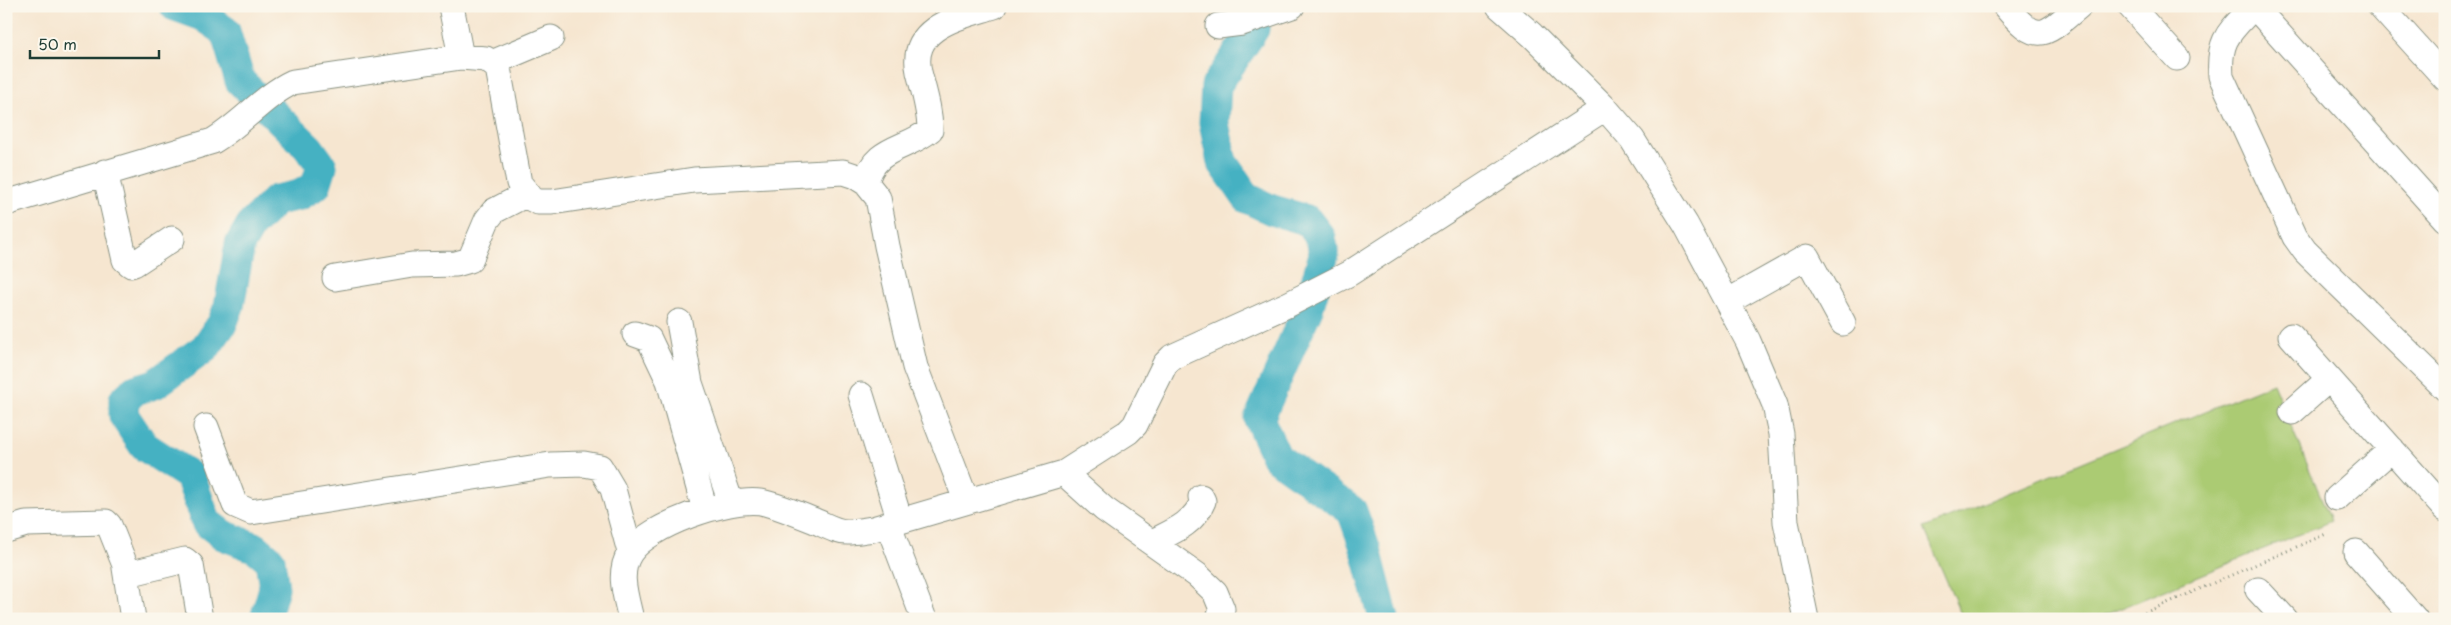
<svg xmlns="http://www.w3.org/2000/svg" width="2451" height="625" font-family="'Playpen Sans',sans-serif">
  <rect width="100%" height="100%" fill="#fbf7ec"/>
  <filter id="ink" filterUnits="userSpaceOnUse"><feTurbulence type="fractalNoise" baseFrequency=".02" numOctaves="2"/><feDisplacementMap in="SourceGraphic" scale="10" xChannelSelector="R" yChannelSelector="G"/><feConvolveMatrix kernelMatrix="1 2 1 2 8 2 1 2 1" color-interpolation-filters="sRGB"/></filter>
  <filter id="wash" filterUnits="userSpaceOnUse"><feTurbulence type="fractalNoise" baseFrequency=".0096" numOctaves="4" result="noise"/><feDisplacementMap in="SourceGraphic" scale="20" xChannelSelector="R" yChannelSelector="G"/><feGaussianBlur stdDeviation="1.12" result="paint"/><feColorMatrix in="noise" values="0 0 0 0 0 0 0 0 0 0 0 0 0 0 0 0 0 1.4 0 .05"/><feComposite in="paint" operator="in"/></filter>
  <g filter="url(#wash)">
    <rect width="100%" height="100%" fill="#f6e6d0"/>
    <!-- green -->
    <path fill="#abcb73" stroke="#658454" d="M2273,383L2331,521L2095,619H1963L1924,528Z"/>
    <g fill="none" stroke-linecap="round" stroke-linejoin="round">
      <!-- river -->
      <path stroke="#45b1c2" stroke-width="31" d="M175,6L203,16L225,31L240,81L309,148L322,166L316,185L300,195L276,200L251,225L240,244L229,306L222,324L205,348L155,384L135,390L124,400V416L144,446L190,476L206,522L223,535L256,548L270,560L274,588L265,619
        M1255,6L1254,29L1216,86L1214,123L1222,162L1247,198L1272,210L1307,220L1321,238L1324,254L1309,306L1259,419L1277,458L1352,511L1366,550L1384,619"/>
    </g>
  </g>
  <g filter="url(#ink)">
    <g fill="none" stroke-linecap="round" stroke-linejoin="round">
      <defs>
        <path id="minor" d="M451,6L461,57
          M1499,6L1532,35L1605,108L1632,139L1686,225L1748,341L1775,405L1781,434L1786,522L1806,619
          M2005,6C2038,45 2043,37 2079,6
          M2130,6L2177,58
          M2254,6C2230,32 2218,38 2221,76L2295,237L2305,251L2445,388
          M2254,6L2445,219
          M2380,6L2445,78
          M1218,26L1242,23L1292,6
          M492,63L551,38
          M105,172L125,260L131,265L134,264L172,239
          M866,183C873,147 906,150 930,130C930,110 924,92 919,72C909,26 960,17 994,6
          M6,203L213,141C242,124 263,96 293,82L461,57L486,59L498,68L519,183L532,199L538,202H552L694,180L843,172L855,176L866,183L878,198L887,246L915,367L966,500
          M335,278L412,265L456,264L470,260L487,220L494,211L527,194
          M1727,302L1807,257L1843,323
          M679,322L690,383L731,503
          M635,334L649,339L669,381L705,510
          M2291,336L2445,509
          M861,395L900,521
          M2292,412L2329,379
          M206,427L235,505L251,512L550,465L584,464L600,467L613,489L630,552
          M1064,473L1104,509L1197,575L1215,592L1222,609L1219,619
          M2337,498L2392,449
          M888,524L924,619
          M6,530L26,524L106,522L109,525L127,570L136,572L185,560L191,565L200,619
          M1152,542C1172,532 1194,524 1203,501L1201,497
          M2356,552L2415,619
          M125,568L133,619
          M2258,590L2285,619
          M631,619C626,597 617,573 630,553C648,525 729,497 761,502C779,506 798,514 815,521C825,525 836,532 847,532C855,532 865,530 873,529L1064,473L1128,432L1135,425L1165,364L1172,357L1289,304L1350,273L1605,108"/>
      </defs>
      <!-- minor casing -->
      <use href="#minor" stroke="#8a9282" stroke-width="27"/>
      <!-- path -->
      <path stroke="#8a9282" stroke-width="3" stroke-dasharray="1 4" stroke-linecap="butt" d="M2137,619L2142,614L2326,534"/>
      <!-- minor -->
      <use href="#minor" stroke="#fff" stroke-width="25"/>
    </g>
  </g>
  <!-- margin -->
  <rect width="2451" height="625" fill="none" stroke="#fbf7ec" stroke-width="25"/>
  <!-- scale -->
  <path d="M30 50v8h129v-8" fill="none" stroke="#1f3d34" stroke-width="2.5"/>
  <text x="38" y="50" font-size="15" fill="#1f3d34" stroke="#fbf7ec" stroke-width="4" paint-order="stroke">50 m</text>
</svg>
